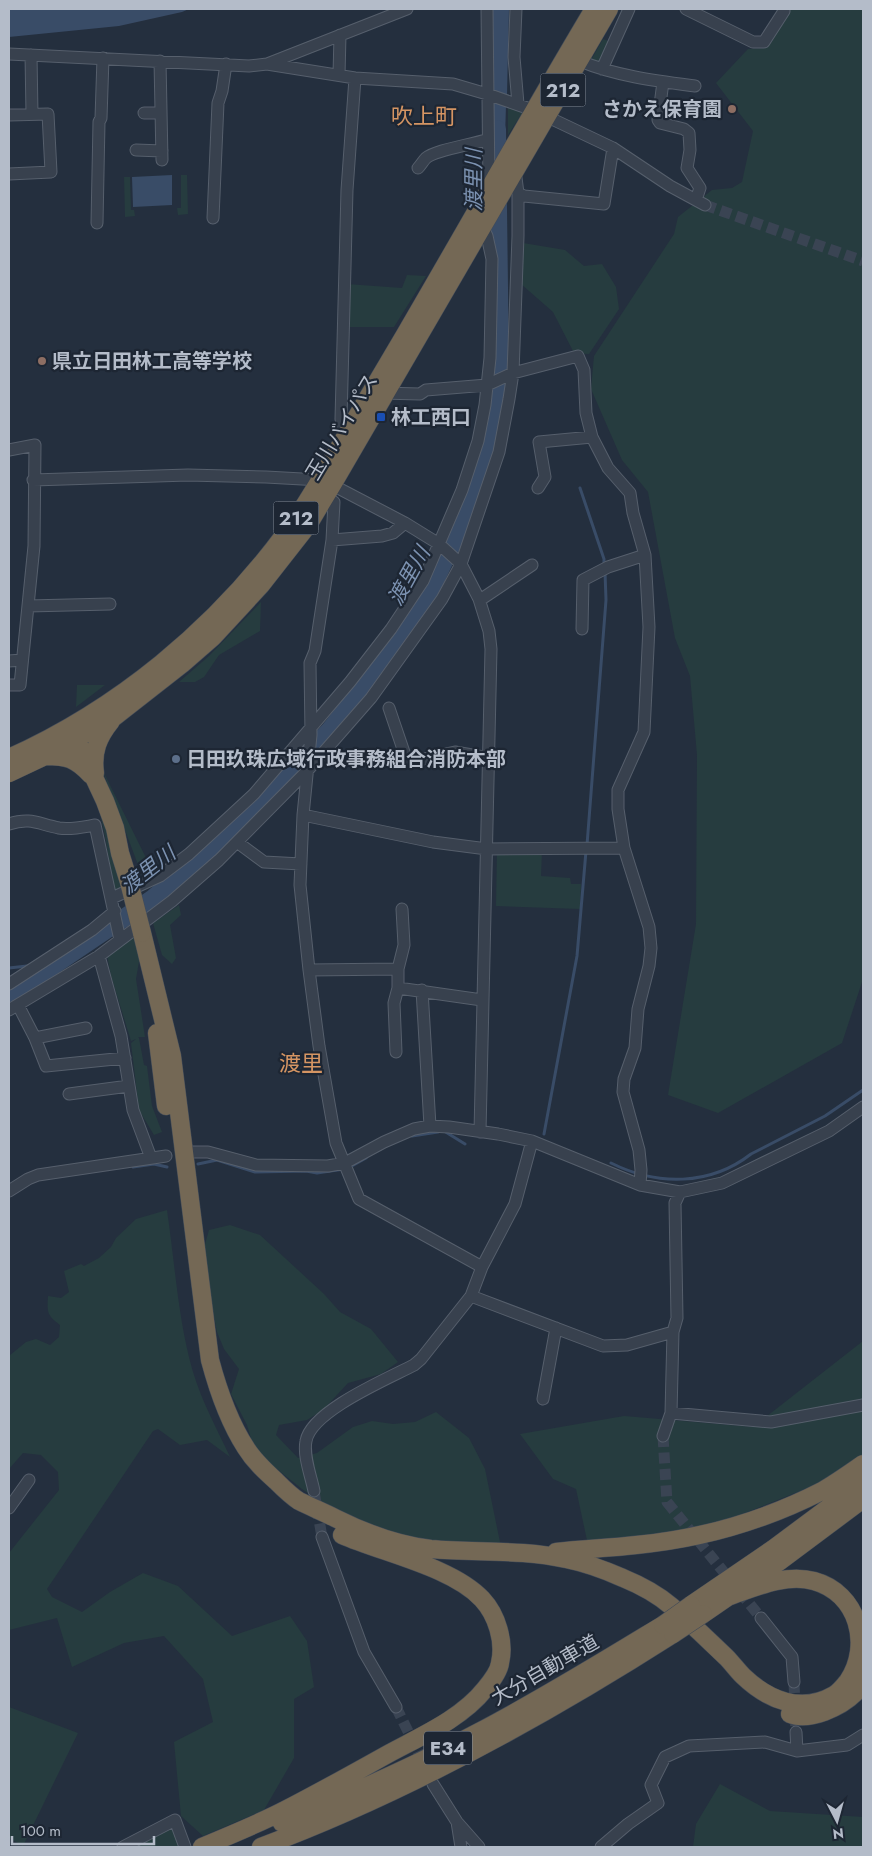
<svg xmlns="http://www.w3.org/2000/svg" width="872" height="1856" font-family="Jost,'Noto Sans JP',sans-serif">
  <rect width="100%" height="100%" fill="#242f3e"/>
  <!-- green -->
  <path fill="#263c3f" d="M787,9H863V979L842,1043L718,1113L668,1095L696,924L697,755L690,676L675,638L648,492L622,460L591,389L594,356L674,234L678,217L712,190L732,188L742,182L753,131L716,83L748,49L766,48L773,40Z
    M603,39L611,42L600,65L591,60Z
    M508,104L524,110L508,135Z
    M181,175H187L188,214L178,215L177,208H181Z
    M124,177H130L131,210H134L135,216L125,217Z
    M523,243L565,250L584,266L602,264L616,287L619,309L589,354L574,353L553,312L521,284Z
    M407,275L426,276L394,327H346L347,284L402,288Z
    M261,602L260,631L219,655L204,677L195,682H179L209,656Z
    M77,685H105L76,707Z
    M102,769L151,868L143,878Z
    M99,809L114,847L125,889L116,891L113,887L106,841Z
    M497,851H542L541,876L570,878L571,884H581L580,909L496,906Z
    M179,905L181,915L170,925L176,958L172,964L162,955L153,923Z
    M137,934L141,950L136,979L145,1037H138L139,1038L144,1065L147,1066L152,1106L162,1132L154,1135L139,1110L131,1043L136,1039L131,1041L111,976L107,955Z
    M167,1210C175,1264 178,1320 193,1372C202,1402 217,1429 230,1457L207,1440L180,1445L158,1429L153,1431L47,1589L52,1597L82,1612L110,1592L143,1573L178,1586L232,1636L290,1616L307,1641L314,1687L294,1699V1758L264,1810L203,1836L181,1816L174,1742L213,1722L203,1679L164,1636L124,1643L72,1667L57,1618L9,1630V1553L59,1490L58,1472L41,1455L23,1453L9,1469V1356L26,1342L36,1339L50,1345L59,1337L60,1325C47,1315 47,1313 48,1296L61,1298L69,1292L64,1271L81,1264L84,1266L99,1258L111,1247L116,1238L136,1219Z
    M230,1225L260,1235L324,1294L340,1312L371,1329L398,1362L381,1374L348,1383L323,1410L307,1420L279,1425L276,1435L298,1458L317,1453L353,1427L372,1421L393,1424L415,1422L436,1412L469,1438L485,1469L501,1547L405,1542L358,1526L302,1489L268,1462L253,1445L247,1425L231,1394L239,1369L224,1349L217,1332L202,1255L209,1230Z
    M863,1341V1458L828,1480L710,1527L588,1545L576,1489L553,1479L520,1434L624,1416L753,1427Z
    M9,1707L78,1733L23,1846L9,1838Z
    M720,1784L770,1811L863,1817V1847H693L696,1824Z
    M172,1824L179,1847H126Z"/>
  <!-- water -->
  <path fill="#394c67" d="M9,9H189L182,12L119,26L9,37Z
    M489,9H509L507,95L491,90Z
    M492,100L506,105L505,138L495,156Z
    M172,175V205L133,207L132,177Z"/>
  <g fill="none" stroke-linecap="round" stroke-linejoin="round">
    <!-- stream -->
    <path stroke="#394c67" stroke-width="3" d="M580,488L604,559V565
      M587,845L606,600L605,572
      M9,968L27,966
      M444,1131L465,1144
      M544,1134L577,956L586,851
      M412,1136L438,1132
      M611,1163C657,1186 710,1186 751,1154L825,1116L863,1090
      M198,1164L217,1160L255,1172L306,1171L317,1173L344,1169
      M133,1167L154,1164L167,1167
      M350,1167L366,1158"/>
    <!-- river -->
    <path stroke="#394c67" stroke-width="18" d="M9,993L44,972L152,899L254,811L329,731L392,651L433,585L457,534L486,449L498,389L500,367L497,129"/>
    <!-- minor-tunnel -->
    <path stroke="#3a4453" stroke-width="11" stroke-dasharray="11 5.5" stroke-linecap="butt" d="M705,205L863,261
      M663,1436L667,1502L761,1618
      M314,1491L322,1537
      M794,1682L796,1732
      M396,1707L425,1766"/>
    <defs>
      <path id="minor" d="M487,9L489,189
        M516,9L514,57L518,104
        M686,9L753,42H764L784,11L783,9
        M9,54L249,66L267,64L407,9
        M31,55L32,114
        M160,61L162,160
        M580,61C616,76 657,81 695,86
        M267,64L355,78L453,84L487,94L533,110L613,148L670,186L705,205
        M602,69L629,9
        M339,75L340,35
        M663,82L658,120L660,123L684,129L689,133L690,150L687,168L700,188L696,200
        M144,113H161
        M9,115L48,114L51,172L9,174
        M136,150L162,151
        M418,168C421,165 423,161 426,158C437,149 473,145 488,139
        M518,193L524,196L604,204L613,148
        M213,218L218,103L222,91L226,64
        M97,223L99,122L101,118L103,58
        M381,393L420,394L426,390L487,385L513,373L578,356L584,370L586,413L592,437L608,468L630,493L633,513L645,555L649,627L644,732L618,790V809L624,848L649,927L651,948L649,966L638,1009L635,1048L624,1079L623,1092L639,1150L641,1170L640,1185
        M346,434L341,419L347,190L355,78
        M9,450L35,445L34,546L20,685H9
        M33,480L188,475L266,477L320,480L340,489L405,523L439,544L461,564L479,599L489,631L491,649L480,1132
        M538,488L545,477L539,442L592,437
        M405,523L393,533L382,536L332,540L315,651L310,663L311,735L303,815L300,885L309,970L319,1046L336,1143L359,1199L482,1267
        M332,540L334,502
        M480,600L532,565
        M28,606L110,604
        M582,629L583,580L608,567L645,555
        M9,661L22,660
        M389,708L407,761H415L455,752L489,758
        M303,815L433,842L487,849L624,848
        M9,824C31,817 38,824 59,828C71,830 83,827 95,825L120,940
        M237,842L264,862L301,864
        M112,898L160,876L189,854L254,794L350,682L391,629L423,581L462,490L478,441L485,405L490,358L492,259L487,236L483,228L479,226
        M99,956L121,1036L133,1110L151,1158
        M309,970L398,969
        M9,984L92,930L115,911
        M398,988L482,1000
        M422,990L430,1126
        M18,1005L35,1038L46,1066L125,1058
        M9,1010L99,956L172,901L219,860L308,770L371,698L442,599L461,564L499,452L509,399L513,373L518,236V193L515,170
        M35,1038L86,1028
        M396,1052L394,1003L398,988V969L404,945L402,909
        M69,1094L129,1086
        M193,1152H208L256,1165L328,1166L345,1163L384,1142L414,1129L430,1126L449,1127L498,1134L532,1141L640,1185L680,1192L722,1183L829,1131L863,1107
        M9,1191L28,1179L38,1175L166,1156
        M471,1296L603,1346L627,1345L673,1332
        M543,1399L556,1328
        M671,1413L771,1422L863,1405
        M663,1436L671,1413L673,1332L677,1318L675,1203L680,1192
        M314,1491C311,1476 303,1456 306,1441C311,1411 387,1379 414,1365L421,1359L471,1296L482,1267L515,1204L532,1141
        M9,1508L29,1480
        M322,1537L364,1652L396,1707
        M761,1618L792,1657L794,1682
        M796,1732L797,1751
        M433,1784L457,1822L479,1847
        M457,1822L461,1847
        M123,1847L175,1820L185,1847
        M601,1847L628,1824L658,1803L651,1785L665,1757L689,1746L765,1742L797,1751L847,1745L863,1735"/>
      <path id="highway" d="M71,728L105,801L115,828L120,853L129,882
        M45,756C67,756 75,758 91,775
        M9,758C118,709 214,630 285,534C309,502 327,468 347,434C366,400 386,367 406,333C469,225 530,116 594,9
        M9,773L45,756L113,718L182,664L213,637L261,585L308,525L332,485L609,9
        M95,773C92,752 98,737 111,721
        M142,933L172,1056L210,1360C218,1390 229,1422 246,1448C254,1461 265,1471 276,1481C283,1488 291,1496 299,1501C311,1507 323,1512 335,1518C365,1533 397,1545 431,1549C475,1553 522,1549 566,1559C586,1563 605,1570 623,1578C640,1585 657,1594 671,1606C690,1622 708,1640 726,1657C732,1663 737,1670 743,1676C768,1700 801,1714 834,1695C839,1692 844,1686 848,1681C872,1645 858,1593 814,1581C785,1573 754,1588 727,1597
        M157,1033L166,1106
        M556,1552C583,1549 610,1548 636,1545C700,1539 765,1520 822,1491C836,1483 850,1473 863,1464
        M691,1605L773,1549L863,1482
        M703,1614L780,1561L863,1499
        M790,1714C809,1722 841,1707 855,1693C858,1690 861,1684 863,1680
        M282,1823C349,1795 415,1766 479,1732C542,1699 602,1662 663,1625
        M202,1847C230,1835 258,1824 285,1810C320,1792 354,1773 388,1754C421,1736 461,1719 485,1689C490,1683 499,1671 500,1663C505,1642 497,1615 482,1599C452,1567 383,1553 342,1535
        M261,1847C406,1793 543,1717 673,1634"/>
    </defs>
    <!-- minor casing -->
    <use href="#minor" stroke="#565f6c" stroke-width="13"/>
    <!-- highway casing -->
    <use href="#highway" stroke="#434c59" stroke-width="19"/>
    <!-- minor -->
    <use href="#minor" stroke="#38414e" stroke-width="11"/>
    <!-- highway -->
    <use href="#highway" stroke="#746855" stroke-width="18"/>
    <defs>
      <path id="highway-bridge" d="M129,882L142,933
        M663,1625L691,1605
        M673,1634L703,1614"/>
    </defs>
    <!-- highway-bridge casing -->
    <use href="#highway-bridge" stroke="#434c59" stroke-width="19" stroke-linecap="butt"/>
    <!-- highway-bridge -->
    <use href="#highway-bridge" stroke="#746855" stroke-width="18"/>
  </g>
  <!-- markers -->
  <g fill="#8d6e63" stroke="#1d2633" stroke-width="2">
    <circle cx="732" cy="109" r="5"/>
    <circle cx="42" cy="361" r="5"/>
  </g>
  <rect fill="#1a4fb4" stroke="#1d2633" stroke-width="2" x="376" y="412" width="10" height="10" rx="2.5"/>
  <circle fill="#5c6f8a" stroke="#1d2633" stroke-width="2" cx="176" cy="759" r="5"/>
  <g text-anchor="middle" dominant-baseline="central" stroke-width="4.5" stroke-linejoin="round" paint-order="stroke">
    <!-- shield labels -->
    <g fill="#1d2633" stroke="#878f9c" stroke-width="1">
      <rect x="540.5" y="73.5" width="45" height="33" rx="4"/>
      <rect x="273.5" y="501.5" width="45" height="33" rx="4"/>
      <rect x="424" y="1731.5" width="48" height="33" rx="4"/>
    </g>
    <g font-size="19" font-weight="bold" fill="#b4bcc9">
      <text x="563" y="90">212</text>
      <text x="296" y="518">212</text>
      <text x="448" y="1748">E34</text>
    </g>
    <!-- poi labels -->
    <g font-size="20" font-weight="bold" fill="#b4bcc9" stroke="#1d2633" text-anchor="start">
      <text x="722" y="109" text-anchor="end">さかえ保育園</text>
      <text x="52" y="361">県立日田林工高等学校</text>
      <text x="391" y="417">林工西口</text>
      <text x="186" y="759">日田玖珠広域行政事務組合消防本部</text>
    </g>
    <!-- street labels -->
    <g font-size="20" fill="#b4bcc9" stroke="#1d2633">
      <text transform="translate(342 427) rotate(-59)">玉川バイパス</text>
      <text transform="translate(545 1670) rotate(-30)">大分自動車道</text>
    </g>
    <!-- water labels -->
    <g font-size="21" font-style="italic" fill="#7c92b1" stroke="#1d2633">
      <text transform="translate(474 180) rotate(-90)">渡里川</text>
      <text transform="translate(409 576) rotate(-61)">渡里川</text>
      <text transform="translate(148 870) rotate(-38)">渡里川</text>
    </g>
    <!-- quarter labels -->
    <g font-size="22" fill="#d59563" stroke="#1d2633">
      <text x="424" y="116">吹上町</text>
      <text x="301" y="1063">渡里</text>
    </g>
  </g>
  <!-- border -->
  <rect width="872" height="1856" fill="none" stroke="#b4bcc9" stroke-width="20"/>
  <!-- north arrow -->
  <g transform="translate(837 1821) rotate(174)" stroke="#1d2633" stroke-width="4" paint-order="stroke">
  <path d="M0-4L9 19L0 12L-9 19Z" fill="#b4bcc9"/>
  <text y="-8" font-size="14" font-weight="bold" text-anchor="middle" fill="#b4bcc9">N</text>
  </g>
  <!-- scale -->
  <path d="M12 1836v8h142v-8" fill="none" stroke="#b4bcc9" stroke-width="2.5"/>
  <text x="20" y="1836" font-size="15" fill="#b4bcc9" stroke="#1d2633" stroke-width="4" paint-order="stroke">100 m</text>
</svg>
